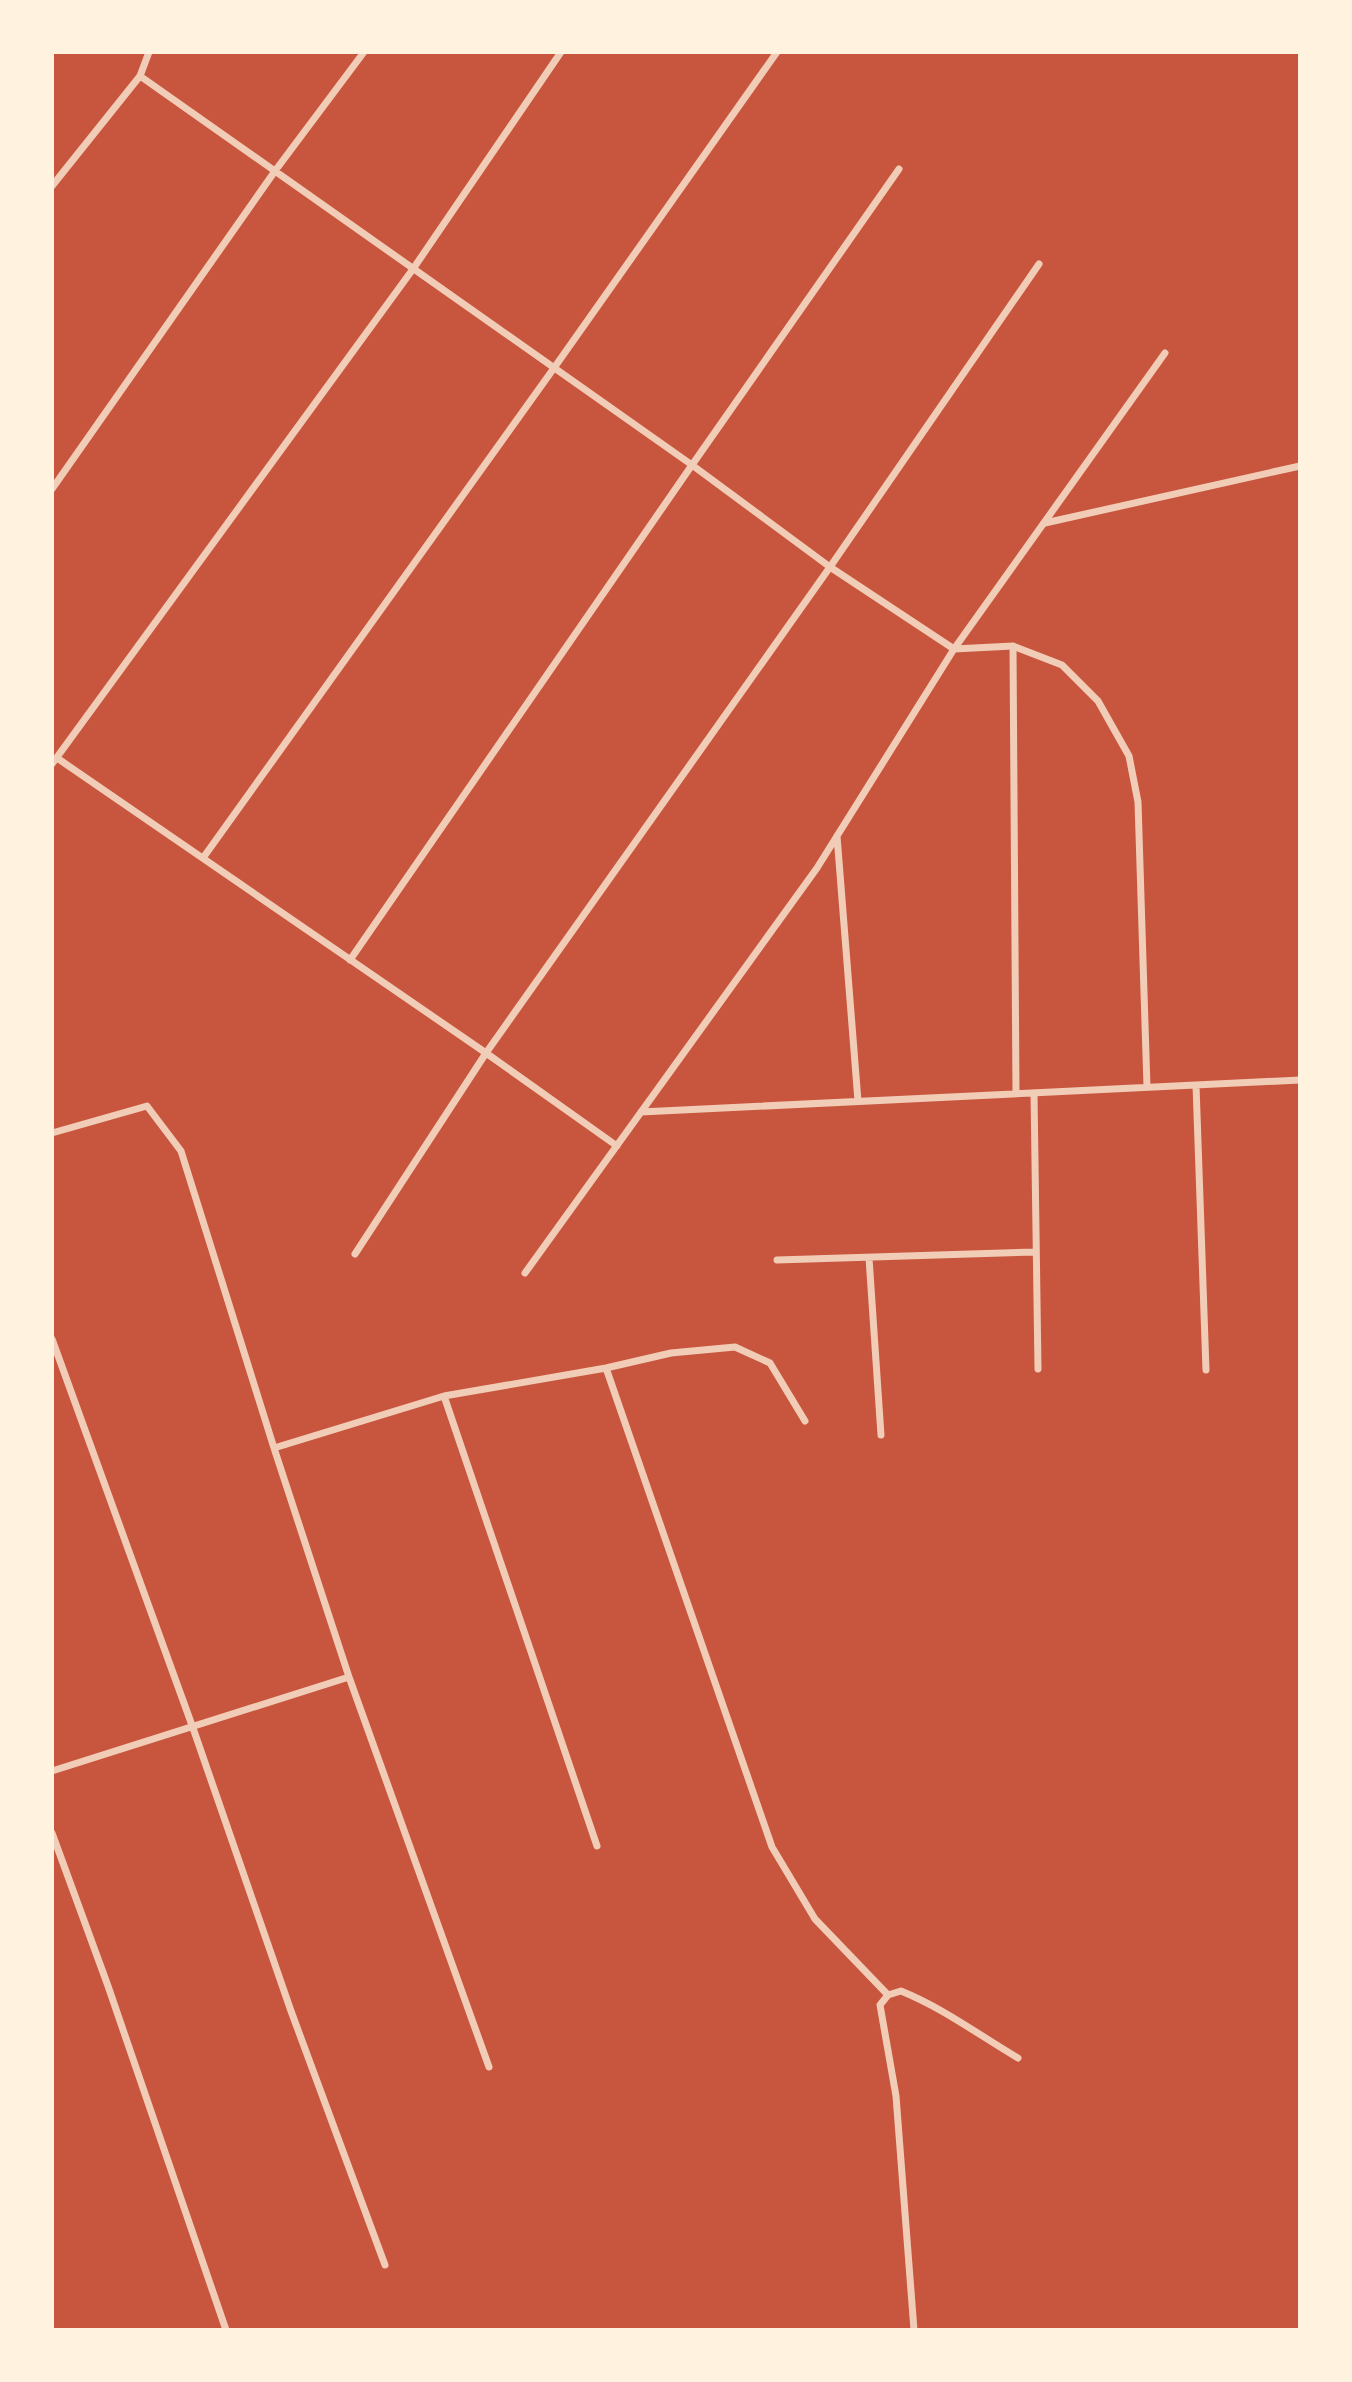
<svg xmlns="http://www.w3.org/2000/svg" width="1352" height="2382" font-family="'Archivo Narrow',sans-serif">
  <rect width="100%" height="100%" fill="#c8553d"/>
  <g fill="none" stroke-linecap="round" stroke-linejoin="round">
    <!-- minor -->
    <path stroke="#f1ccb7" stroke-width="7" d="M140,76L692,465L830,567L954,649L1013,646L1062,665L1098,701L1129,756L1138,802L1147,1087
      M52,186L140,76L149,52
      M52,489L275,171L364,52
      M1045,523L1300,466
      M1013,646L1016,1094
      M57,758L486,1053L617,1146
      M52,764L413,269L561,52
      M837,836L858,1101
      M203,858L554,368L777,52
      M350,960L692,465L899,169
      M1196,1085L1206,1370
      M1034,1093L1038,1369
      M641,1112L1300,1080
      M52,1133L147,1106L181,1151L274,1448
      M355,1254L486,1053L830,567L1039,264
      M869,1258L881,1435
      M777,1260L1036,1252
      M525,1273L817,868L954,649L1165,353
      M52,1339L193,1728L291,2011L385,2265
      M606,1368L772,1847L815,1919L888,1995
      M444,1396L597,1846
      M349,1677L489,2067
      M52,1771L349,1677L274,1448L444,1396L606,1368L671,1353L735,1347L770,1363L805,1421
      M52,1833L108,1986L226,2330
      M914,2330L896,2096L880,2005L888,1995L901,1991C943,2008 979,2035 1018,2058"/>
  </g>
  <!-- border -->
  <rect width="1352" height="2382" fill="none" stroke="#fff3e0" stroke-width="108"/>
</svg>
